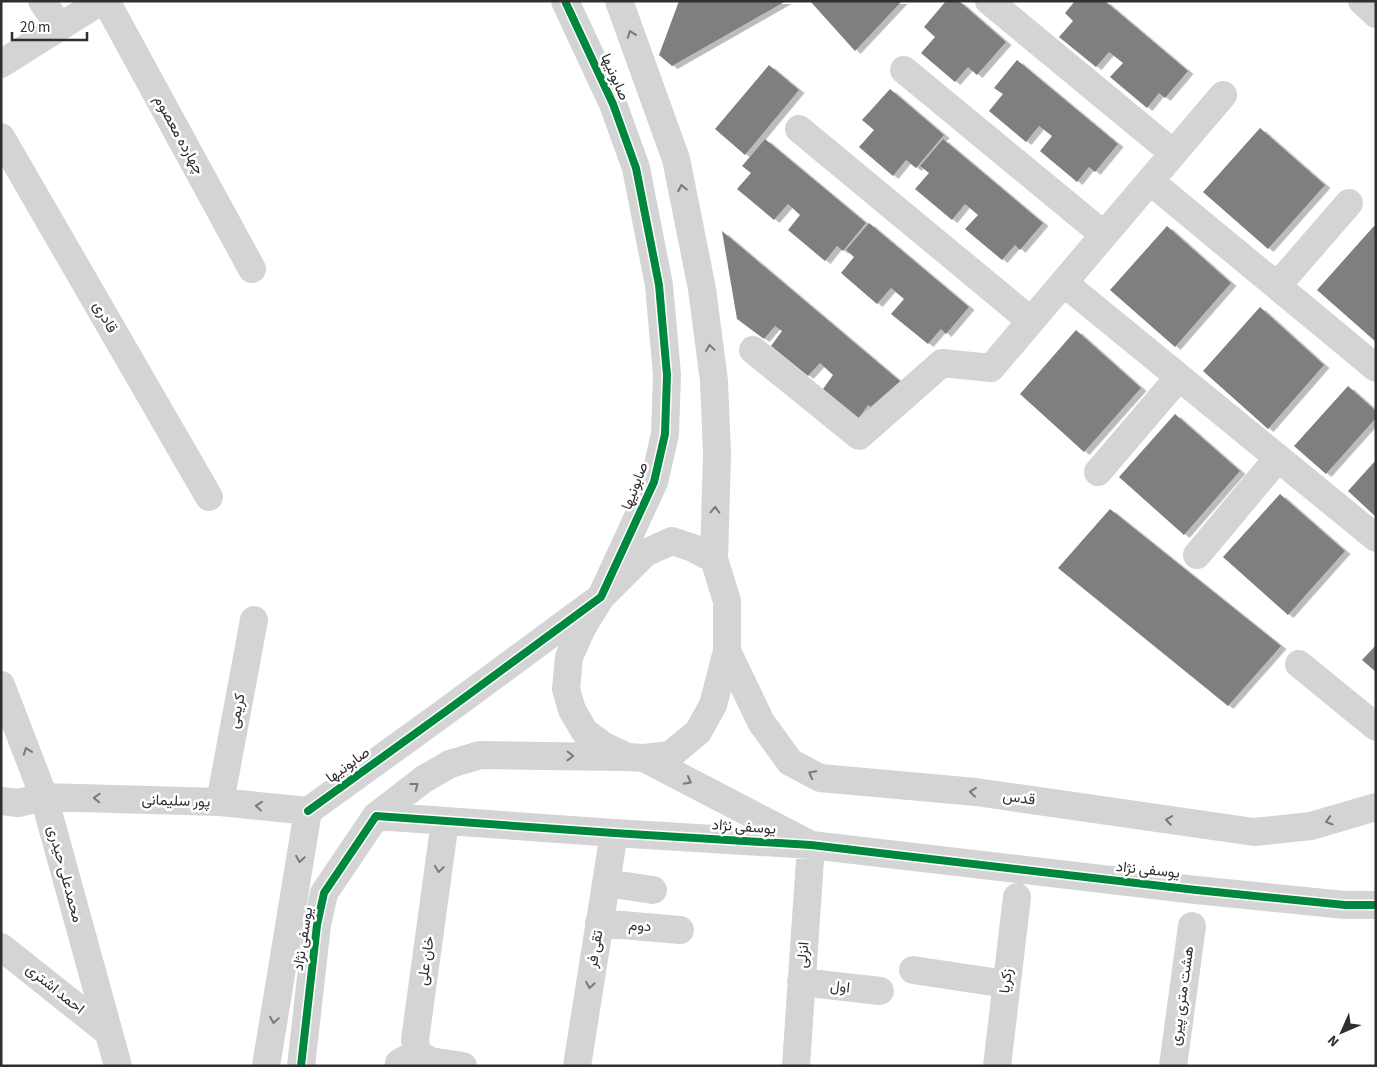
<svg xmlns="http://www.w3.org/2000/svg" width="1377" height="1067" font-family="'Source Sans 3',Vazirmatn,sans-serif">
  <defs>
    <filter id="shadow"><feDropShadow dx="5.5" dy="3" stdDeviation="0" flood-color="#0004"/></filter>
  </defs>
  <rect width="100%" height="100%" fill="#fff"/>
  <!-- building -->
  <path fill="#7f7f7f" filter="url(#shadow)" d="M679,1H786L672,66L659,55Z
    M810,1H902L855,51Z
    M946,1H959L1006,42L977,75L968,67L955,82L921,53L935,37L924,27Z
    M1075,1H1105L1188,71L1165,98L1159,93L1147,108L1110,77L1123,63L1109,52L1096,67L1059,37L1073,21L1065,13Z
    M1017,60L1118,144L1095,172L1089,167L1077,182L1040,151L1052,136L1039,126L1026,142L989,111L1003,94L994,88Z
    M769,65L799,90L745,155L715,129Z
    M890,89L944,135L916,168L906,160L893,176L859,147L874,130L862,120Z
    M1260,128L1325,185L1268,249L1203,192Z
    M765,139L866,223L843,251L837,246L825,261L788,230L800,215L788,204L774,220L737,189L751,173L742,166Z
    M943,139L1043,223L1020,250L1015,245L1002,260L965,229L978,215L965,204L952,220L915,189L929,173L920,166Z
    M869,223L969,307L946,334L941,329L928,344L891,314L904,299L891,288L877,304L841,273L854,257L846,250Z
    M1167,226L1231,283L1175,347L1110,290Z
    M1374,226L1376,228V342L1317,290Z
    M722,231L901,382L876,411L868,405L858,419L823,389L833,375L820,363L808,376L771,346L782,331L775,326L764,339L737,319Z
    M1260,307L1324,365L1268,429L1203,371Z
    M1076,330L1141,388L1084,452L1020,394Z
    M1348,386L1376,411V418L1326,474L1294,446Z
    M1175,414L1240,471L1184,535L1119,477Z
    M1376,460V517L1348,491Z
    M1280,494L1345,551L1288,615L1223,557Z
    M1110,509L1281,646L1228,706L1058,568Z
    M1376,645V672L1362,660Z"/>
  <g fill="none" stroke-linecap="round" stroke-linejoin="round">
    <!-- minor -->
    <path stroke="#d4d4d4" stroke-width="28" d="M42,1L60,27
      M106,1L252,269
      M619,1L676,159L702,289L714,381L717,454L714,559
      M989,1L1173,153
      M1362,1L1376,14
      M1,64L101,1
      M904,70L1104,235
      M799,129L1031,321
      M1,137L209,497
      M1150,181L1376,368
      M1064,283L1376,538
      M1277,286L1349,203
      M753,350L859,436L942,363L991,368L1223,95
      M1098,472L1179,377
      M672,541L693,548L714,559L727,601V651L713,705L698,732L670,755L644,758L627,757L604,746L585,732L572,710L566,689L569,657L582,628L601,597L645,553Z
      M1197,555L1278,458
      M727,651L761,722L790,762L820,778L976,792L1254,832L1311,826L1376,807
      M1299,664L1376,727
      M1,685L44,797L118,1066
      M644,758L811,845L796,1066
      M1,801L18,803L44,797L220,802L308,811
      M220,802L254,620
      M308,811L445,712L601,597L654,482L665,434L667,375L659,285L636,168L613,104L565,1
      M376,816L424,779L450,764L480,755L622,757
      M445,821L415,1040L417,1053L430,1061L463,1066
      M606,883L653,890
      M599,923L680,930
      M1,947L108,1032
      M913,970L1006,984
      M801,982L880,991
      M266,1066L308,811
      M301,1066L317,925L324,893L376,816L614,833L811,845L1196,890L1345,905H1376
      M399,1066V1063L417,1053
      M577,1066L614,833
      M997,1066L1017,897
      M1173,1066L1192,926"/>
    <defs>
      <path id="cycleway" d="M308,811L445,712L601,597L654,482L665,434L667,375L659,285L636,168L613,104L565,1
        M301,1066L317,925L324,893L376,816L614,833L811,845L1196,890L1345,905H1376"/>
    </defs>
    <!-- cycleway casing -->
    <use href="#cycleway" stroke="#fff" stroke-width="11"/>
    <!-- cycleway -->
    <use href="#cycleway" stroke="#00873e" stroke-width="8"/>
  </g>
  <!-- one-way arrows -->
  <defs><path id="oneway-chevron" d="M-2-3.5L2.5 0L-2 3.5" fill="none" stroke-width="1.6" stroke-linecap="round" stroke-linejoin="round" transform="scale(1.25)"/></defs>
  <g stroke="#797979">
    <use href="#oneway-chevron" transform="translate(631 34) rotate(-110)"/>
    <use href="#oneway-chevron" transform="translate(682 188) rotate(-101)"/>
    <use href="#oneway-chevron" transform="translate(710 348) rotate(-98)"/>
    <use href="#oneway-chevron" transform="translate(715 510) rotate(-88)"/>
    <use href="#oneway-chevron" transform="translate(27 751) rotate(-110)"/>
    <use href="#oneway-chevron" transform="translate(570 756) rotate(1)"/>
    <use href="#oneway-chevron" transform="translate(812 774) rotate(-152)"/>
    <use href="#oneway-chevron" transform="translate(688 781) rotate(28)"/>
    <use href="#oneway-chevron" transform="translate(415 786) rotate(-37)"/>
    <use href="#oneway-chevron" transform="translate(973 792) rotate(-174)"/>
    <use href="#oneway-chevron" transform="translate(97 798) rotate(-178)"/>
    <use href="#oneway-chevron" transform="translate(259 806) rotate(-174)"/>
    <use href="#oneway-chevron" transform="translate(1169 820) rotate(-171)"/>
    <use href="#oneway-chevron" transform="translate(1329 821) rotate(164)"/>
    <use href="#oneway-chevron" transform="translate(300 859) rotate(99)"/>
    <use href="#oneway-chevron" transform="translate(439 869) rotate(98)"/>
    <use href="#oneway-chevron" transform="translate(590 985) rotate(99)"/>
    <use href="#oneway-chevron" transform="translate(274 1020) rotate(99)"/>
  </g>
  <g text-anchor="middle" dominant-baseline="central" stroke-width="5" stroke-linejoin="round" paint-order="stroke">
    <!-- street labels -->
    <g font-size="15" fill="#2f2f2f" stroke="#fff">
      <text transform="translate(615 77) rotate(66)">صابونیها</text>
      <text transform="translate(179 135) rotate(61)">چهارده معصوم</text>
      <text transform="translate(105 317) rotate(60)">قادری</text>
      <text transform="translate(635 486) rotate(-69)">صابونیها</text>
      <text transform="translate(237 711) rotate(-79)">کریمی</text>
      <text transform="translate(348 765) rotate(-36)">صابونیها</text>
      <text transform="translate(1019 798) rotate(8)">قدس</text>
      <text transform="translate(176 801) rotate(2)">پور سلیمانی</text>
      <text transform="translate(744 827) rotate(4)">یوسفی نژاد</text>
      <text transform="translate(1148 870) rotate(6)">یوسفی نژاد</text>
      <text transform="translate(65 874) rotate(75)">محمدعلی حیدری</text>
      <text transform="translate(640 926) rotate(5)">دوم</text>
      <text transform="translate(303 939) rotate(-81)">یوسفی نژاد</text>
      <text transform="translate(595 949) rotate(-81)">تقی فر</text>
      <text transform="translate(803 955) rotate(-86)">انزلی</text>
      <text transform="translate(426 961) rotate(-82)">خان علی</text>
      <text transform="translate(1006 981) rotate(-83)">زکریا</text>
      <text transform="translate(840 987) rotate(6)">اول</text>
      <text transform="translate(55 989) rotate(39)">احمد اشتری</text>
      <text transform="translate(1182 996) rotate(-82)">هشت متری پیری</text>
    </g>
  </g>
  <!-- border -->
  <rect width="1377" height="1067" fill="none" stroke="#2f2f2f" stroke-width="5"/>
  <!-- north arrow -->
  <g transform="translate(1342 1032) rotate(225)" stroke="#ffffff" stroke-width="4" paint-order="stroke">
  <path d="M0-4L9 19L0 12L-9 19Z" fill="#2f2f2f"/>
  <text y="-8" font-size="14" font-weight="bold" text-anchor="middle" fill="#2f2f2f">N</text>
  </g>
  <!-- scale -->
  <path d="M12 32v8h75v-8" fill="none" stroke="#2f2f2f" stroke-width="2.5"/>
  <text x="20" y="32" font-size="15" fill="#2f2f2f" stroke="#ffffff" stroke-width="4" paint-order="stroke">20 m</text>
</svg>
